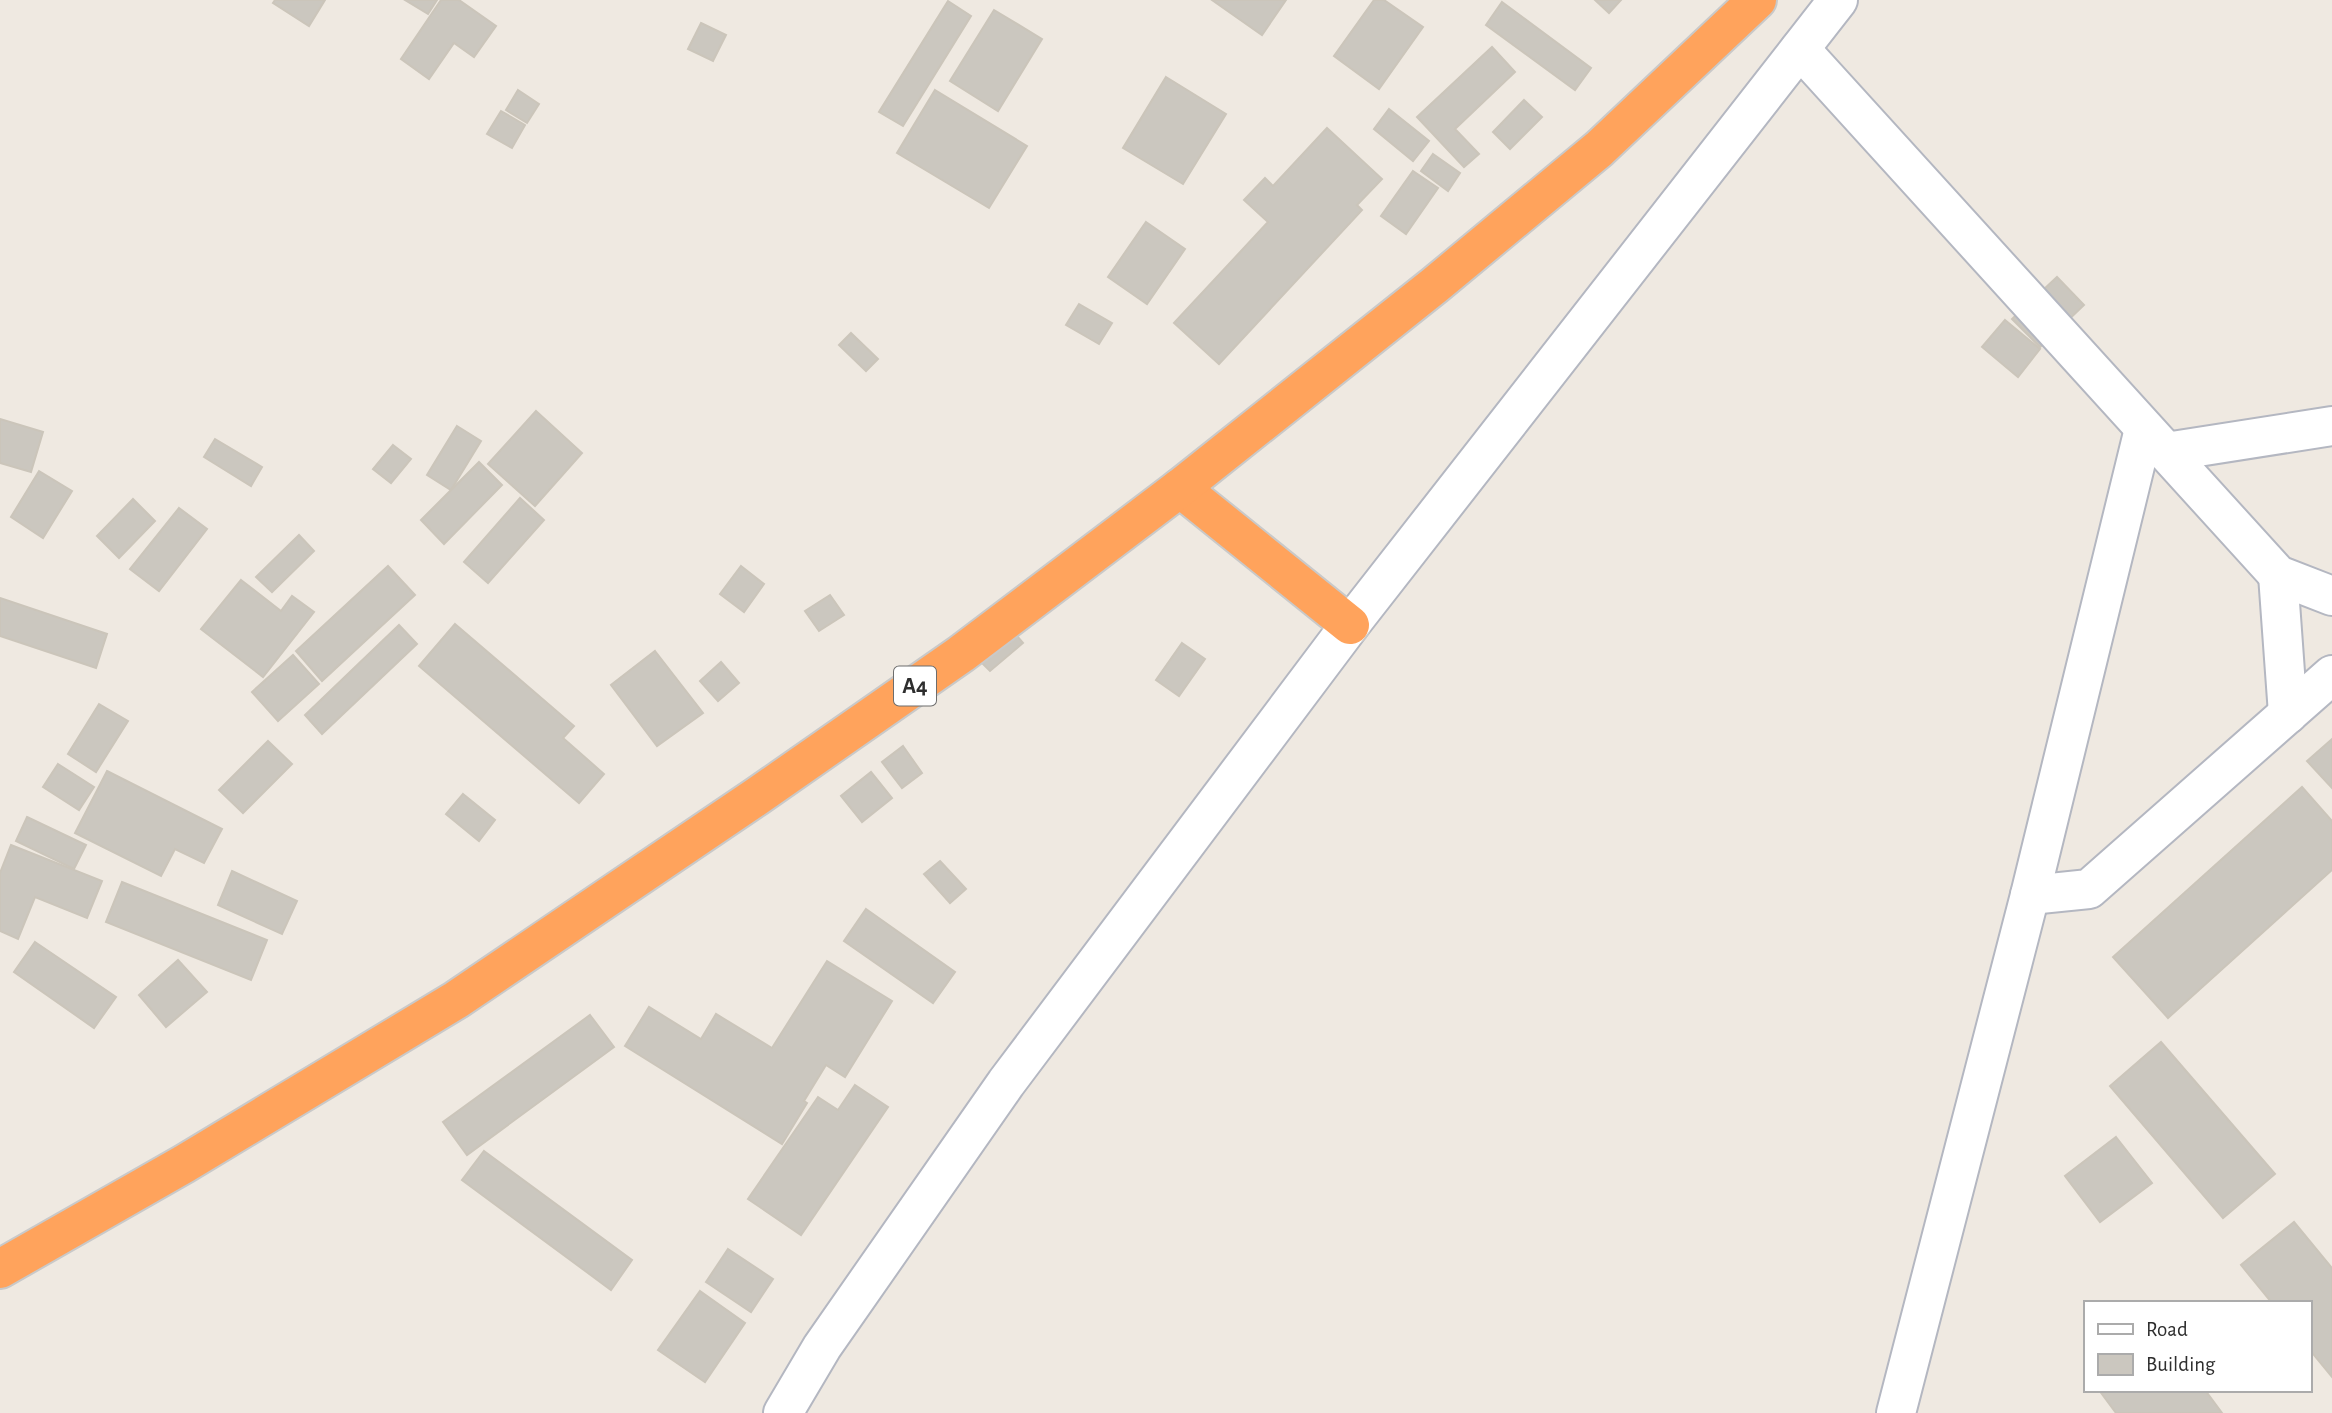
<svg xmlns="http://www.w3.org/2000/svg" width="2332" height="1413" viewBox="0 0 2332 1413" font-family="'Alegreya Sans',sans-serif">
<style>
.building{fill:#cbc7bf;stroke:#cbc5ba;stroke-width:2}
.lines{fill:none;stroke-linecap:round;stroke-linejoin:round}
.street-casing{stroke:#b4b7c1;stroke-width:42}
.secondary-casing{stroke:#b4b7c1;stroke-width:42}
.highway-casing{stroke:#c9c9c9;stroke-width:42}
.street{stroke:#fff;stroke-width:38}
.secondary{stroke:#fff;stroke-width:38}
.highway{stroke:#ffa35c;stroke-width:38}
.labels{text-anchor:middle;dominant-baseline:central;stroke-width:5;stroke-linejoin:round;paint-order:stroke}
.shield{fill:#fff;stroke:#6d6d6d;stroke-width:2}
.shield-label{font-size:23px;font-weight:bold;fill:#2e2e2e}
</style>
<rect width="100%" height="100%" fill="#efe9e1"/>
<g class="building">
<polygon points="275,0 325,0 309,26 273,3"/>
<polygon points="405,0 437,0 428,14"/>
<polygon points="441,0 459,0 496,26 474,57 454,43 429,79 401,59"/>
<polygon points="1212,0 1286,0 1262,35"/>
<polygon points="1374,0 1384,0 1423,27 1379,89 1334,56"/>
<polygon points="1595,0 1621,0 1609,13"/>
<polygon points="948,1 971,16 903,126 879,112"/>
<polygon points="1502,2 1591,68 1575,90 1486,25"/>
<polygon points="994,10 1042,39 998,111 950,81"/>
<polygon points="701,23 726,35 713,61 688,49"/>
<polygon points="1492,47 1515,72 1455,129 1479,154 1464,167 1417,117"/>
<polygon points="1166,77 1226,114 1183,184 1123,148"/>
<polygon points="518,90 539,104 527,123 506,110"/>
<polygon points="935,90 1027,146 989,208 897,153"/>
<polygon points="1524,100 1542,117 1510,149 1493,132"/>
<polygon points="1389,109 1429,141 1413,161 1374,129"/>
<polygon points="501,111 525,125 512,148 487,134"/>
<polygon points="1327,128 1382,179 1357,205 1362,210 1219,364 1174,323 1268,222 1244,200 1265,178 1273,186"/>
<polygon points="1433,154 1460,173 1448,191 1421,171"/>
<polygon points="1413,171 1438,188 1406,234 1381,216"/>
<polygon points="1146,222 1185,249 1147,304 1108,277"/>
<polygon points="2057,277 2084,305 2040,347 2012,319"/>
<polygon points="1079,304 1112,323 1099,344 1066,325"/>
<polygon points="2005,320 2040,349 2018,377 1982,347"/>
<polygon points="851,333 878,359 866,371 839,345"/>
<polygon points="536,411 582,453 535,506 488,464"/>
<polygon points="0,419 43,432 31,472 0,463"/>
<polygon points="457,426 481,441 451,490 427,475"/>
<polygon points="215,439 262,467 251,486 204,457"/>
<polygon points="393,445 411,459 391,483 373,469"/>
<polygon points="479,462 502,485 444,544 421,520"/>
<polygon points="39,471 72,491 43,538 11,517"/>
<polygon points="520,498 544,520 488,583 464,562"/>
<polygon points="133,499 155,521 119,558 97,536"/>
<polygon points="179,508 207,529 159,591 130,569"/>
<polygon points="299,535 314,551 272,592 256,577"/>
<polygon points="388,566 415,595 322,681 296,651"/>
<polygon points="741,566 764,584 744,612 720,594"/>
<polygon points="241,580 281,611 292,596 314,612 263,677 201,629"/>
<polygon points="830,595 844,615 819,631 805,611"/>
<polygon points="0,598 107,634 96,668 0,636"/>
<polygon points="455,624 574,726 563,738 604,774 579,803 419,666"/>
<polygon points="399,625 417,644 322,734 305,715"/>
<polygon points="1012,630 1023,643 990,671 978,659"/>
<polygon points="1182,643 1205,659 1179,696 1156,680"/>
<polygon points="655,651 703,713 657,746 611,685"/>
<polygon points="293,655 319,684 278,721 252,692"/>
<polygon points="721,662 739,683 718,701 700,681"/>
<polygon points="99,704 128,721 96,772 68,754"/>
<polygon points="2332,739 2332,788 2307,761"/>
<polygon points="268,741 292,764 243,813 219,790"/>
<polygon points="903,746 922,773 902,788 882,762"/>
<polygon points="58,764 94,787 79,810 43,787"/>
<polygon points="107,771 222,829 204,863 175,849 161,876 75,833"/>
<polygon points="871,772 892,798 862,822 841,796"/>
<polygon points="2302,787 2332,821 2332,870 2168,1018 2113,957"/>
<polygon points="463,794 495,820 479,841 446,814"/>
<polygon points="27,817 86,845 74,869 16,841"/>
<polygon points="11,845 102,881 87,918 35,897 18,939 0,931 0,873"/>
<polygon points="940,861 966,889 950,903 924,874"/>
<polygon points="232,871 297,901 282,934 218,905"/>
<polygon points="122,882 267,940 251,980 106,922"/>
<polygon points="866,909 955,972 933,1003 844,941"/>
<polygon points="35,942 116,997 94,1028 14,972"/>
<polygon points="178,960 207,992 166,1027 139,995"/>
<polygon points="827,961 892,1001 845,1077 826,1065 804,1101 807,1103 782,1144 625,1046 649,1007 701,1039 716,1014 772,1048"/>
<polygon points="590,1015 614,1047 467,1155 443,1122"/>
<polygon points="2161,1042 2275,1174 2223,1218 2110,1086"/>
<polygon points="855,1085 888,1107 801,1235 748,1199 818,1097 838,1110"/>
<polygon points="2116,1137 2152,1183 2100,1222 2065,1176"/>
<polygon points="484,1151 632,1260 611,1290 462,1180"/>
<polygon points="2294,1222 2332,1268 2332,1377 2309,1349 2309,1303 2272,1303 2241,1265"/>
<polygon points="728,1249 773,1279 751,1312 706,1282"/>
<polygon points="700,1291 745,1323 705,1382 658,1350"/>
<polygon points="2099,1390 2205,1390 2222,1413 2116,1413"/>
</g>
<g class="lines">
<g class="street-casing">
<g id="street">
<polyline points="1800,49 2278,575 2332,596"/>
<polyline points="2166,452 2332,426"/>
<polyline points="2278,575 2288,714"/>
<polyline points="2030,895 2089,889 2332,675"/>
<polyline points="1896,1413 2030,895 2144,429"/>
</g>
</g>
<g class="secondary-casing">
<polyline id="secondary" points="783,1413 822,1347 1006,1083 1350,625 1838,0"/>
</g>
<g class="highway-casing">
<g id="highway">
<polyline points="1180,488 1350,625"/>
<polyline points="0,1269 184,1164 456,1000 756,797 961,654 1180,488 1435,285 1599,149 1757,0"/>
</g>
</g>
<use href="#street" class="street"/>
<use href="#secondary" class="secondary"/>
<use href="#highway" class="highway"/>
</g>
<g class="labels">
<rect class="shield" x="894" y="666.5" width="42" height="39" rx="5"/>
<g class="shield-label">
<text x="915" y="686">A4</text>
</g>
</g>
<rect x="2084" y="1301" width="228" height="91" fill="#ffffff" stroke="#ababab" stroke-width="2"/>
<rect x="2098" y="1324" width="35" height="10" fill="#ffffff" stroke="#ababab" stroke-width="2"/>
<text x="2146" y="1336" font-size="21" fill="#2e2e2e">Road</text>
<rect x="2098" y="1354" width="35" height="21" fill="#cbc7bf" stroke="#ababab" stroke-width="2"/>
<text x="2146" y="1371" font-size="21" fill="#2e2e2e">Building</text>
</svg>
